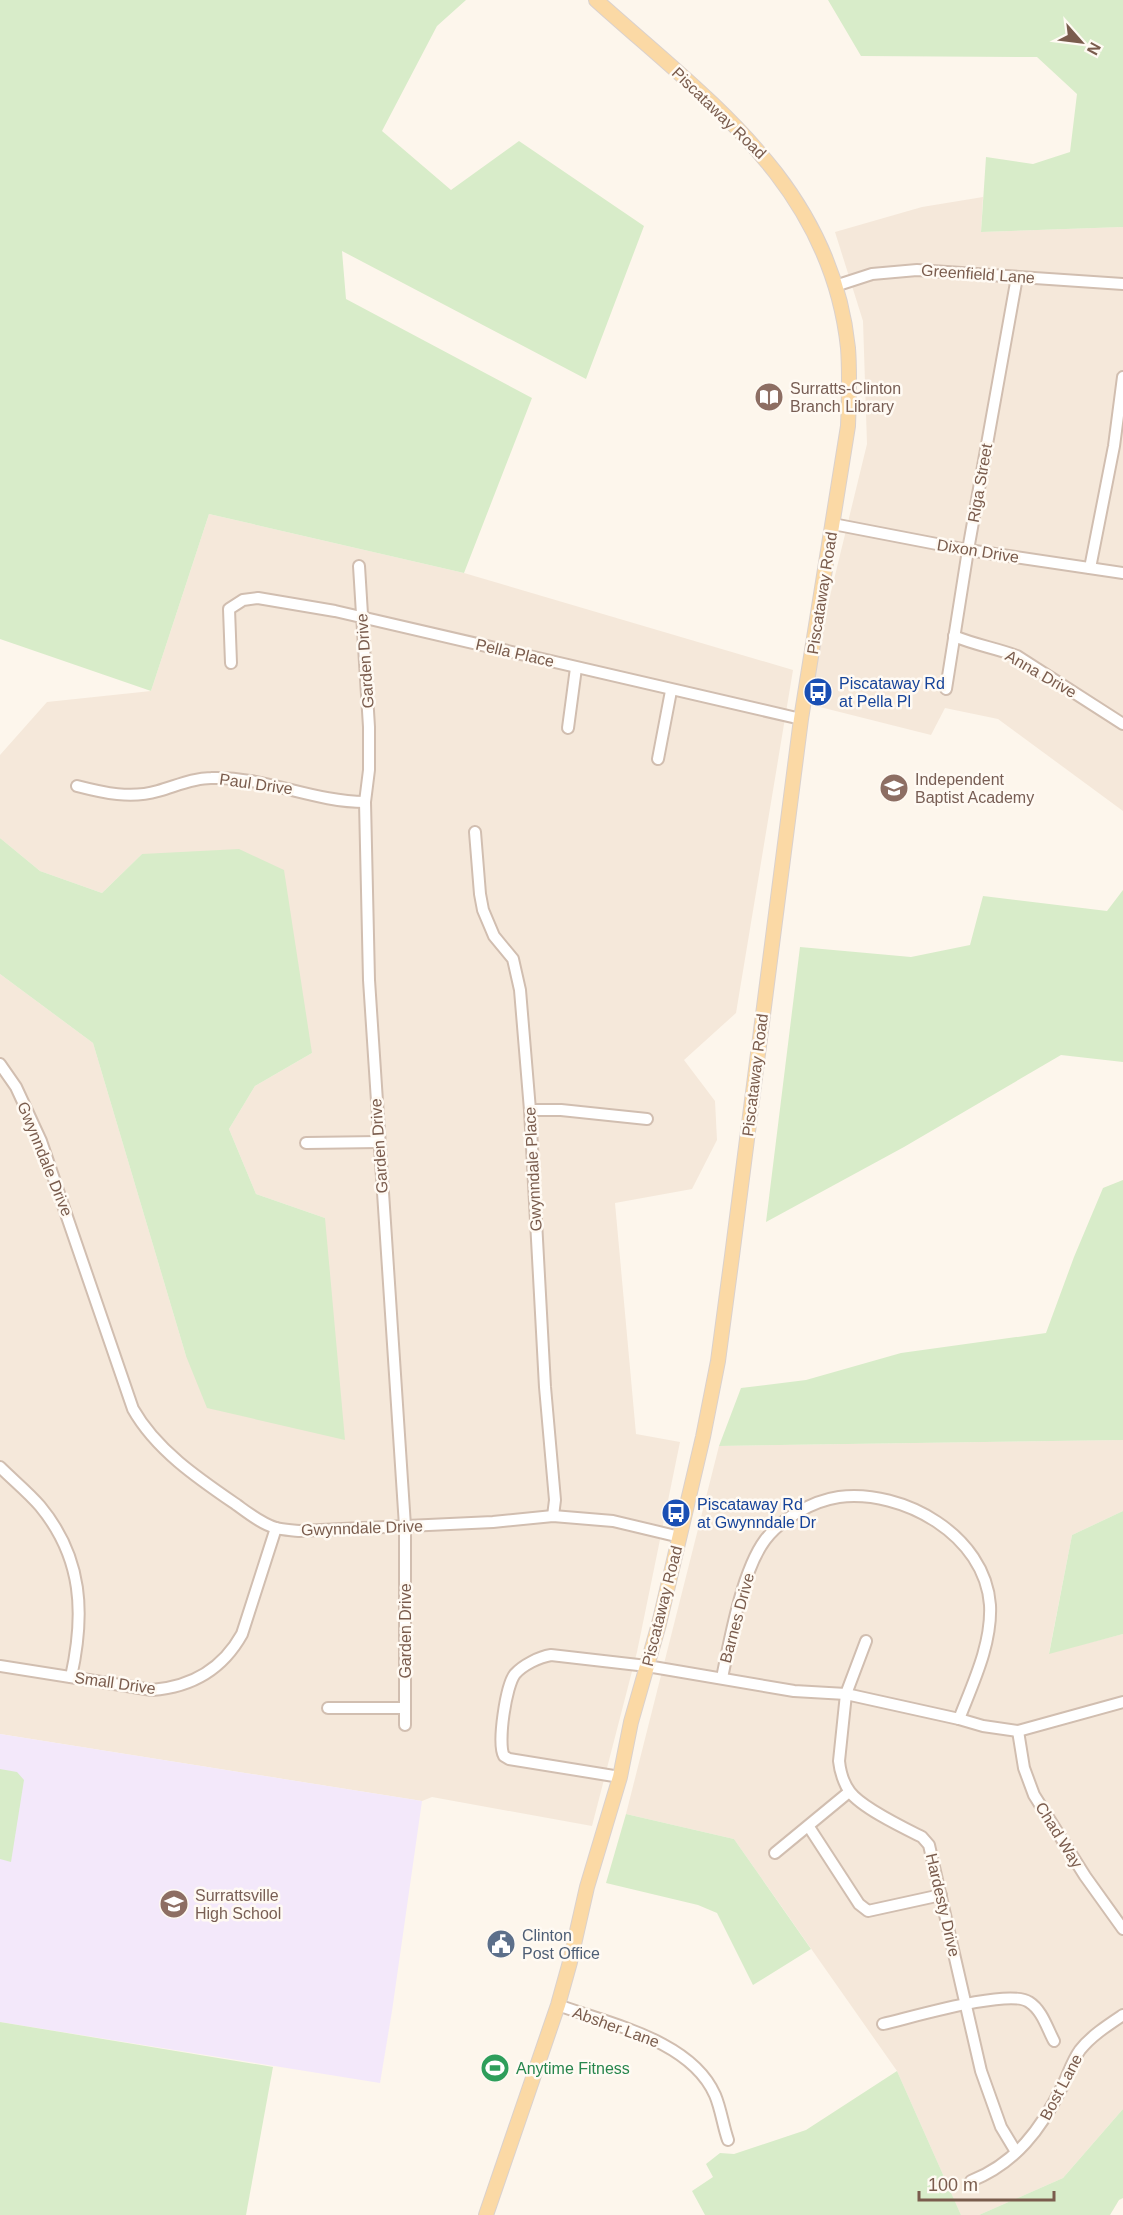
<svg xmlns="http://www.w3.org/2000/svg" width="1123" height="2215" viewBox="0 0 1123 2215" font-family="Arial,sans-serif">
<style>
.residential{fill:#f5e8da}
.education{fill:#f3e8fa}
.green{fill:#d8ecc9}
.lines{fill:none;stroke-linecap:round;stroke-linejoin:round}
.minor-casing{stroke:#d1beb0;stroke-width:14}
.major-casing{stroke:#dad1cd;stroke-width:16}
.minor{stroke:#fff;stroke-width:10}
.major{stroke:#fbd9a5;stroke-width:14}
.labels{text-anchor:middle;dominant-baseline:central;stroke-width:5;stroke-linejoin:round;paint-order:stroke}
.street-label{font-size:16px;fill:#7a5c4d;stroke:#fffaf3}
.education-label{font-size:16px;fill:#785e54;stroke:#fffaf3;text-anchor:start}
.transit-label{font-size:16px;fill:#164399;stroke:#fffaf3;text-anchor:start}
.service-label{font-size:16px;fill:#4e5e75;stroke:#fffaf3;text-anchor:start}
.leisure-label{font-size:16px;fill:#27864d;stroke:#fffaf3;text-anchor:start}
</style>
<rect width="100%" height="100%" fill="#fdf6ec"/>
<g class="residential">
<polygon points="983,197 981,232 1123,227 1123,811 998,719 945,708 931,735 804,703 867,444 863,321 835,232 922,207"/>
<polygon points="209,514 464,573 793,670 736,1013 684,1060 715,1101 717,1140 692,1189 615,1203 636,1434 680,1442 637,1652 592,1826 432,1797 422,1801 0,1734 0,974 93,1043 186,1356 325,1218 256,1194 229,1129 255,1086 312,1053 142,854 102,893 40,871 0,838 0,755 47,702 151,691"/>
<polygon points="1123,1440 1123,1511 1072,1535 1049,1653 1123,1634 1123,2109 1063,2178 979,2215 961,2215 897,2071 734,1839 626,1814 719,1446"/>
</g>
<polygon class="education" points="0,1734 422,1801 392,2011 380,2083 0,2022"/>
<g class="green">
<polygon points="0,0 466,0 437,26 382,131 451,190 519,141 644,226 586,379 342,251 346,299 532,398 464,573 209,514 151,691 0,639"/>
<polygon points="828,0 1123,0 1123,227 981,232 986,157 1033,164 1070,152 1077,94 1037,57 861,56"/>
<polygon points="0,838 40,871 102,893 142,854 239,849 284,870 312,1053 255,1086 229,1129 256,1194 325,1218 345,1440 207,1408 186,1356 93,1043 0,974"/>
<polygon points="1123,890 1123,1062 1061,1055 904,1147 766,1222 800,947 911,957 970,945 983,896 1107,911"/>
<polygon points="1123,1180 1123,1440 719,1446 741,1388 806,1380 901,1353 1046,1333 1074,1257 1103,1188"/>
<polygon points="1123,1511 1123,1634 1049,1654 1072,1535"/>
<polygon points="0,1769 17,1772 24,1780 11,1862 0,1859"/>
<polygon points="626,1814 734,1839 811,1949 753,1985 717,1913 698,1905 606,1883"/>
<polygon points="0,2022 273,2067 246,2215 0,2215"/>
<polygon points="897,2071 961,2215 705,2215 692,2191 713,2177 706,2164 720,2153 734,2154 806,2130"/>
<polygon points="1123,2109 1123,2198 1119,2200 1110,2215 979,2215 1063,2178"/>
</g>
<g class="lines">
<g class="minor-casing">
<g id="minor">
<polyline points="835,286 872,274 917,270 1123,284"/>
<polyline points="833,524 968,550 1123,573"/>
<polyline points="359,566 369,727 369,770 365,802 369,980 405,1526 405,1725"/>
<polyline points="1090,568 1114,446 1123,377"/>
<path d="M954,636C975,645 996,648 1017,656L1123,724"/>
<polyline points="231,663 229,609 243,600 258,598 335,611 801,719"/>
<polyline points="946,689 968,550 1017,277"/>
<polyline points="568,728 576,668"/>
<polyline points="658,759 671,691"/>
<path d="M77,786C104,793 131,799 158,791C176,786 193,778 211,778C264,776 313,802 365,802"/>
<polyline points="475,832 480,894 483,910 494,936 513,959 520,990 530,1110 545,1387 555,1500 553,1516"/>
<path d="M0,1064L16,1087L41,1141L133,1409C156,1450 199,1479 237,1505C248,1513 262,1524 276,1528C283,1530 292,1530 299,1531L493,1522L553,1516L613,1521L680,1537"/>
<polyline points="530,1110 561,1110 647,1119"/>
<polyline points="306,1143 379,1142"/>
<path d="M0,1467C13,1480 28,1492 40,1506C83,1558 85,1614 71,1677"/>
<path d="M866,1641L846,1694L839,1761C840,1771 844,1784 850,1792C862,1808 904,1828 922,1837L929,1845L981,2071L1001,2127L1016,2152"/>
<path d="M0,1666L152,1690C191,1687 222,1670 242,1634L276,1528"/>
<path d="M722,1678C730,1639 742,1571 765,1540C781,1519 812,1501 839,1497C903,1489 985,1535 990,1605C992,1644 973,1683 959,1719"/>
<polyline points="328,1708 405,1708"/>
<polyline points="1018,1731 1024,1768 1034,1795 1085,1876 1123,1929"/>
<path d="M620,1777L509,1759L504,1756C497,1744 506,1685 515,1674C523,1665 539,1657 551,1655L647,1666L794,1691L846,1694L959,1719L983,1726L1018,1731L1123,1702"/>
<polyline points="809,1827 859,1904 868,1911 941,1895"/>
<polyline points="775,1853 849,1792"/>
<path d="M558,2005C609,2024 691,2040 715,2095C721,2109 723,2126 728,2140"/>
<path d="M883,2024C910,2018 1009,1988 1029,2002C1042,2010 1047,2028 1054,2041"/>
<path d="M971,2181C1016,2163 1041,2129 1062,2087C1068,2075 1072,2061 1080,2050C1091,2036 1108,2025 1123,2015"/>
</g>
</g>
<g class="major-casing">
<path id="major" d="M486,2215L558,2005L570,1962L587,1887L620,1777L631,1722L659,1624L703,1437L718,1361L732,1256L801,719L848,426C849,400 850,374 848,348C831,185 708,101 596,0"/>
</g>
<use href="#minor" class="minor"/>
<use href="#major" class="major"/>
</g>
<defs>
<g id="library-disc" transform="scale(1.5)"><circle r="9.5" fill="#8d6e63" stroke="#fffaf3"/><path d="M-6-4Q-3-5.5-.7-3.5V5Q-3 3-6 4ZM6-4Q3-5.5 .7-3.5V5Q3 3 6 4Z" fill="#fff"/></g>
<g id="bus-disc" transform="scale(1.5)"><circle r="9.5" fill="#1a4fb4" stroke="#fffaf3"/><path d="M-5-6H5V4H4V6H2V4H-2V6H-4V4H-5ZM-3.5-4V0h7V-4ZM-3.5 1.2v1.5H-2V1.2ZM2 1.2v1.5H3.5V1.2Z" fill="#fff"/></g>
<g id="school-disc" transform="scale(1.5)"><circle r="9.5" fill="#8d6e63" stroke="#fffaf3"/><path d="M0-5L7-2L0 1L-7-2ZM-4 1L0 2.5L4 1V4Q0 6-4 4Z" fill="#fff"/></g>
<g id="civic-disc" transform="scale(1.5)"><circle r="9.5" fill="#5c6f8a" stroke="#fffaf3"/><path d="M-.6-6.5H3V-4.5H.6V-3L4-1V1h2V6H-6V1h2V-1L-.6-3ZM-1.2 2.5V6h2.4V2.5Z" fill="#fff"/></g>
<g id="stadium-disc" transform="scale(1.5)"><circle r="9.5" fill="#2e9e5b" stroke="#fffaf3"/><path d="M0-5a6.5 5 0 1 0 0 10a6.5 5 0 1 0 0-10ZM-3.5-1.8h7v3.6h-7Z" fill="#fff"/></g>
</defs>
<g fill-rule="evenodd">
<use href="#library-disc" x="769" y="397"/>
<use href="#bus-disc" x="818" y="692"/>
<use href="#school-disc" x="894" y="788"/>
<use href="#bus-disc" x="676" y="1513"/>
<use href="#school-disc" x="174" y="1904"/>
<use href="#civic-disc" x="501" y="1944"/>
<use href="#stadium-disc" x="495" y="2068"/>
</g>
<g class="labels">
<g class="street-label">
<text transform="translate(719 113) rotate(44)">Piscataway Road</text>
<text transform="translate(978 274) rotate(4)">Greenfield Lane</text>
<text transform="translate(980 483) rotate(-80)">Riga Street</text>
<text transform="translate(978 551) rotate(9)">Dixon Drive</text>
<text transform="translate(822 593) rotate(-81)">Piscataway Road</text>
<text transform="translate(515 653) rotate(13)">Pella Place</text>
<text transform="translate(365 661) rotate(-94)">Garden Drive</text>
<text transform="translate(1041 674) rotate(30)">Anna Drive</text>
<text transform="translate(256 784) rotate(8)">Paul Drive</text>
<text transform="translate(755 1075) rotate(-83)">Piscataway Road</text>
<text transform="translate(379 1146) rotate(-94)">Garden Drive</text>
<text transform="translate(45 1159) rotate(68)">Gwynndale Drive</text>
<text transform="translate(533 1169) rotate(-93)">Gwynndale Place</text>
<text transform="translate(362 1528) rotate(-2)">Gwynndale Drive</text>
<text transform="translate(662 1606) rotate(-76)">Piscataway Road</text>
<text transform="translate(737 1618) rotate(-75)">Barnes Drive</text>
<text transform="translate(405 1631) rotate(-90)">Garden Drive</text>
<text transform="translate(115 1683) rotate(8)">Small Drive</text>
<text transform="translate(1059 1835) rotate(58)">Chad Way</text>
<text transform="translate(943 1905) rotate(77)">Hardesty Drive</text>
<text transform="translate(616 2027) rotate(20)">Absher Lane</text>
<text transform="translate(1061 2087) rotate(-62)">Bost Lane</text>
</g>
<g class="education-label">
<text x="790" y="388">Surratts-Clinton<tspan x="790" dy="18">Branch Library</tspan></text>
<text x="915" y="779">Independent<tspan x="915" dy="18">Baptist Academy</tspan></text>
<text x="195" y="1895">Surrattsville<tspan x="195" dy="18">High School</tspan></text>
</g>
<g class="transit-label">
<text x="839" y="683">Piscataway Rd<tspan x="839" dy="18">at Pella Pl</tspan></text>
<text x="697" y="1504">Piscataway Rd<tspan x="697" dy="18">at Gwynndale Dr</tspan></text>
</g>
<g class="service-label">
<text x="522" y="1935">Clinton<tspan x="522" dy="18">Post Office</tspan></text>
</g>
<g class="leisure-label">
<text x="516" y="2068">Anytime Fitness</text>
</g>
</g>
<g transform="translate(1081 42) rotate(118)" stroke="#fffaf3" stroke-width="4.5" paint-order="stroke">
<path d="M0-4.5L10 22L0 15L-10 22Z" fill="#7a5c4d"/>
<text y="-9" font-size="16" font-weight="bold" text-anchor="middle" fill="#7a5c4d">N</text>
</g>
<path d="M919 2191v9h135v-9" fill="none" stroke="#7a5c4d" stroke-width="3"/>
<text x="928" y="2191" font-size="18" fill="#7a5c4d" stroke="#fffaf3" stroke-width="4.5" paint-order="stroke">100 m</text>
</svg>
